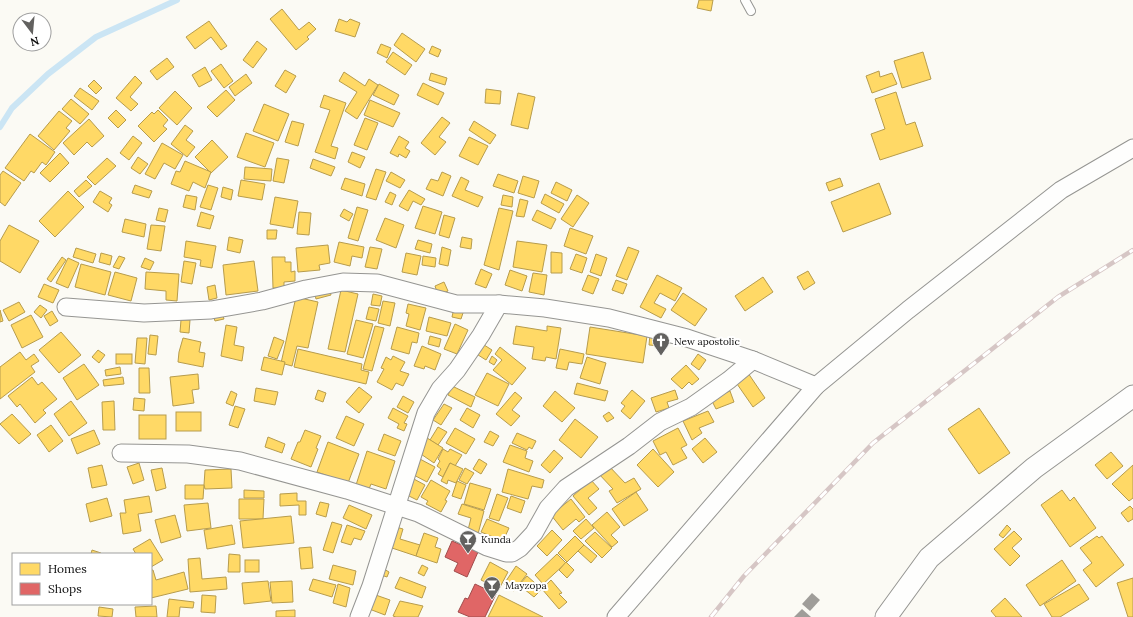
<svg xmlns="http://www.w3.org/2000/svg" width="1133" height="617" viewBox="0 0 1133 617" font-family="Lora,serif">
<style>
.homes{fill:#ffd966;stroke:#b79c4c}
.shops{fill:#e06666;stroke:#a14c4c}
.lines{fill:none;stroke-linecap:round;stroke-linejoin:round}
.stream{stroke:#cbe5f4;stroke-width:6}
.building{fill:#9f9d99}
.service-casing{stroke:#959592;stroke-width:10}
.minor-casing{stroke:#959592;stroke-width:19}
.tertiary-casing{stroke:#959592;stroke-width:23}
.service{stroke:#fefefd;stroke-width:8}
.minor{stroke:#fefefd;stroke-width:17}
.tertiary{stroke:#fefefd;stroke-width:21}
.rail-casing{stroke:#d6c6c5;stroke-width:4.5}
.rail{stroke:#fff;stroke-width:3;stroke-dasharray:9;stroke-linecap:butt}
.labels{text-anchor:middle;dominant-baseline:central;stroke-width:4;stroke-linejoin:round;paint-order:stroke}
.poi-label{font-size:10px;fill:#0f0f0f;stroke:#fff;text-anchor:start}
</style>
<rect width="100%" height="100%" fill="#fbfaf4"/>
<g class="homes">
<polygon points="699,0 713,0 711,11 697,8"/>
<polygon points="282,9 299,30 309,22 316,29 307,37 309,39 296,50 270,19"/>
<polygon points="339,19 347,22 350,19 360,23 355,37 335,31"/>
<polygon points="209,21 227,46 221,50 211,37 195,49 186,37"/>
<polygon points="402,33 425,49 416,62 394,45"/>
<polygon points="257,41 267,49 253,68 243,60"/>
<polygon points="381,44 391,48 387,58 377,53"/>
<polygon points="432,46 441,50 438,57 429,53"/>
<polygon points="393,52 412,65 405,75 386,62"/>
<polygon points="923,52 931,79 902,88 894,61"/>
<polygon points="167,58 174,67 157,80 150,71"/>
<polygon points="221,64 233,81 224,88 211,71"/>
<polygon points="205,67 212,80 199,87 192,75"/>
<polygon points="285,70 296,76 286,93 275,86"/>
<polygon points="879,71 880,77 892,73 897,84 872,93 866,76"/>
<polygon points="344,72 365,86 369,79 378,85 357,119 345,111 357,92 339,81"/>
<polygon points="431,73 447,78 445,85 429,80"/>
<polygon points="246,74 252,83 235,96 229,87"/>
<polygon points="135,76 142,83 130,97 138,104 131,111 116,98"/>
<polygon points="94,80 102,88 96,94 88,86"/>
<polygon points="423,83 444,93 438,105 417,95"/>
<polygon points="379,84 399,95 394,105 373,95"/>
<polygon points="80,88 99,101 92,110 74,96"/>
<polygon points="486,89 501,91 500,104 485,103"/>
<polygon points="226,90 235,100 217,117 207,107"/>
<polygon points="175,91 192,108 177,125 159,108"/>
<polygon points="896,92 906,125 915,122 923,146 880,160 871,134 885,129 875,99"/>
<polygon points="518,93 535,97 528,129 511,125"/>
<polygon points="324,95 346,103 331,146 338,148 335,159 315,152 330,110 320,107"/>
<polygon points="71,99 89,114 80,124 62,109"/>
<polygon points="370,100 400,113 393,127 364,115"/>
<polygon points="264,104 289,114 278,141 253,131"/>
<polygon points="116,110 126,120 118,128 108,118"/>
<polygon points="158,110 168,120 163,126 167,129 154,142 138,126 152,112 154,114"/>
<polygon points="59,111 72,121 66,128 70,131 54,150 38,136"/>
<polygon points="442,117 450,123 439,137 446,142 435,155 421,143"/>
<polygon points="365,118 378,123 367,150 354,145"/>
<polygon points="89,119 104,136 92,147 87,142 74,155 63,143"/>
<polygon points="292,121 304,124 298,146 285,142"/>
<polygon points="474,121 496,135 490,144 469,130"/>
<polygon points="185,125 193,131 186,140 195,147 187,157 171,144"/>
<polygon points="246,133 274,143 265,167 237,157"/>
<polygon points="30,134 55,152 46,165 42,162 34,173 31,171 24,181 5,168"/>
<polygon points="133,136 142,143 129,160 120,153"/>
<polygon points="399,136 409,142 405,148 410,151 406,158 399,154 398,157 390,153"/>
<polygon points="469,137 488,146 478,165 459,156"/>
<polygon points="212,140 228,157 211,173 195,157"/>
<polygon points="162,143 183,155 175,169 164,163 155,179 145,174"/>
<polygon points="352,152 365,157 360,168 348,162"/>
<polygon points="60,153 69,163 50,182 40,173"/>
<polygon points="138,157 148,164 140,174 131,168"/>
<polygon points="107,158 116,166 95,185 87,177"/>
<polygon points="277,158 289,160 284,183 273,181"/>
<polygon points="313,159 335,167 331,176 310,168"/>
<polygon points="185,161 211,172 205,188 193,182 189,191 171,184 176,171 180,172"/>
<polygon points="245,167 272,169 271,181 244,179"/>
<polygon points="376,169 386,172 376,200 366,197"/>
<polygon points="3,171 21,183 5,206 0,202 0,175"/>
<polygon points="391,172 405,180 400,188 386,181"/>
<polygon points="442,172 451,176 443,196 426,189 431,179 438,181"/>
<polygon points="498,174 518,181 514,193 493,186"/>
<polygon points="523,176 539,181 534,198 518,193"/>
<polygon points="461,177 469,181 465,190 483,197 478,207 452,196"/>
<polygon points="345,178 365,184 362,196 341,189"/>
<polygon points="840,178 843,186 829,191 826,183"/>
<polygon points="86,180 92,186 79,197 74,191"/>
<polygon points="241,180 265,184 262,200 238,196"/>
<polygon points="556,182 572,190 567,201 551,193"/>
<polygon points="879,183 891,214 843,232 831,202"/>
<polygon points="135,185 152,191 149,198 132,193"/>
<polygon points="208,185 218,188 211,210 200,207"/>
<polygon points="223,187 233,190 231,200 221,197"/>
<polygon points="409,190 425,199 421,205 413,201 408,211 399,206"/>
<polygon points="68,191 84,207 55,237 39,221"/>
<polygon points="100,191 112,198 109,203 112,205 108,212 93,202"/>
<polygon points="390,192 396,195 392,205 385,202"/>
<polygon points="545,194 564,204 559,213 541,203"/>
<polygon points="186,195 197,197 195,210 183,207"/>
<polygon points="503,195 513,197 512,207 501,205"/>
<polygon points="577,195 589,203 573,227 561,219"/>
<polygon points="275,197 298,201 293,228 270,224"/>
<polygon points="520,199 528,201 524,217 516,216"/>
<polygon points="423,206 442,212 435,234 415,228"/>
<polygon points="357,207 368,210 358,241 348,238"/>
<polygon points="159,208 168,210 165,222 156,220"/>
<polygon points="499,208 513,211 499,270 484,265"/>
<polygon points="344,209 353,214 349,221 340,216"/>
<polygon points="537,210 556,219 551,229 532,220"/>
<polygon points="201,212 214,216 210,229 197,226"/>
<polygon points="299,212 311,213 309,235 297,234"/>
<polygon points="444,215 455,218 449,238 439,235"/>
<polygon points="385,218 404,225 396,248 376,240"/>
<polygon points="125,219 146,224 144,237 122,232"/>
<polygon points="9,225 39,241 20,273 0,261 0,241"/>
<polygon points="151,225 165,226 161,251 147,249"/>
<polygon points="570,228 593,236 586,254 564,246"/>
<polygon points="267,230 277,230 276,239 267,239"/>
<polygon points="229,237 243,240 240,253 227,250"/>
<polygon points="462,237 472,239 471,249 460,247"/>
<polygon points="418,240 432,244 430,253 415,249"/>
<polygon points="186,241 216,246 212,268 200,266 201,260 184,257"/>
<polygon points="517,241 547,245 542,272 513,267"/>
<polygon points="339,242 364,247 362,258 352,256 350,266 334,262"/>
<polygon points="328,245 330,263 319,265 320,270 298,272 296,248"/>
<polygon points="370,247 382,249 377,269 365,267"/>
<polygon points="442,247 451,250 448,266 439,264"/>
<polygon points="628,247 639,251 627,280 616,276"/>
<polygon points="76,248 96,254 93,263 73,257"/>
<polygon points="551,252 562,253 562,273 551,273"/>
<polygon points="101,253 112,256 110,265 99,262"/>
<polygon points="406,253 421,256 417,275 402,272"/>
<polygon points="576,254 587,258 582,273 570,269"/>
<polygon points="596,254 607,258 601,276 590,272"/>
<polygon points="119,256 125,258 119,269 113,267"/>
<polygon points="423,256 436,258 435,267 422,265"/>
<polygon points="62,257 66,260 51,282 47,279"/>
<polygon points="272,257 285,257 285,262 291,262 291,272 295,271 295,281 284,282 284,288 273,288"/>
<polygon points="68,258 79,263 68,288 56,283"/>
<polygon points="145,258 154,262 150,270 141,267"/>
<polygon points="184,261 196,263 192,284 181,282"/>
<polygon points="254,261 258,291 226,295 223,265"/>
<polygon points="81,264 111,272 105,295 75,287"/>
<polygon points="481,269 492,274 486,288 475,284"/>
<polygon points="510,270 527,276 522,291 505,285"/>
<polygon points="808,271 815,283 804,290 797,277"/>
<polygon points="115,272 137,278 131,301 108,295"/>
<polygon points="146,272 179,274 177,301 166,300 166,291 145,289"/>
<polygon points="533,273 547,275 544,295 529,292"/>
<polygon points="588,275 599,279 593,294 582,290"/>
<polygon points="657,275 682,288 675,301 660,293 654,303 666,309 661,318 640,307"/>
<polygon points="763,277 773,292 745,311 735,296"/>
<polygon points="616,280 627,284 623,294 612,290"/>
<polygon points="444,282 448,291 438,295 435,286"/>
<polygon points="44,284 59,290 53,303 38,297"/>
<polygon points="215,285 217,298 209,300 207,287"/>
<polygon points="341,290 358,294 345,352 328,349"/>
<polygon points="330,291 331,295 316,299 315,295"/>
<polygon points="683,293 707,309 695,326 671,310"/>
<polygon points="373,294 382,296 380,306 371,305"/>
<polygon points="296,297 318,302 308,348 297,346 292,366 281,363"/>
<polygon points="383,301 395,303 390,326 378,323"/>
<polygon points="19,302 25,312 9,321 3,310"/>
<polygon points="408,304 426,308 420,330 406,326 409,314 406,313"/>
<polygon points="40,305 47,310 41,318 34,312"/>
<polygon points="369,307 379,309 376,321 366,319"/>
<polygon points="454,308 464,310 461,319 452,317"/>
<polygon points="0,310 3,321 0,322"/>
<polygon points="52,311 58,321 50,326 44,316"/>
<polygon points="222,313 224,319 215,321 213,315"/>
<polygon points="31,315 43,337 22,348 11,325"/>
<polygon points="429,317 451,323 447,336 426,331"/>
<polygon points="181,320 190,320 189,333 180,332"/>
<polygon points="356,320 373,324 363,358 347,354"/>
<polygon points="455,324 468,330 457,354 444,349"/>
<polygon points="226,325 237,327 234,345 244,347 242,361 221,356"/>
<polygon points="375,326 384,328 372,371 363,369"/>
<polygon points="516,326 547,331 547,326 561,328 556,359 546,357 545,361 532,359 534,347 513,344"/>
<polygon points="397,327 419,333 417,343 412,342 409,354 391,349"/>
<polygon points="590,327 647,336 643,363 586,354"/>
<polygon points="61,332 81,355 59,373 39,350"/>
<polygon points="650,334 661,334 660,346 649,345"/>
<polygon points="150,335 158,336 156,355 148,354"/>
<polygon points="430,336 441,339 439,347 428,344"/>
<polygon points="274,337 284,341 277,359 268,356"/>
<polygon points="137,338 147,338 145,364 135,363"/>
<polygon points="183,338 201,342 199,352 205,353 203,367 178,362 179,352"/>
<polygon points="481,343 492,350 486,360 475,353"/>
<polygon points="422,346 441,354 435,370 425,366 424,369 414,366"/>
<polygon points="500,347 526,368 512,385 493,370 502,360 495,354"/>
<polygon points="298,349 362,364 361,370 369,372 366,384 294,367"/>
<polygon points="560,349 584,354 582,364 569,362 567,370 556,368"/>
<polygon points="98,350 105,355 99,363 92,357"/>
<polygon points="20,352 26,360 34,354 39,361 31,366 35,372 0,399 0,367"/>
<rect x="116" y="354" width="16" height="10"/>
<polygon points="698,354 706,360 699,370 691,364"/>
<polygon points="393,356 405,362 400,371 409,374 403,386 396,383 392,390 377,382 384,369 381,368 386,357 391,360"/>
<polygon points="492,356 497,360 494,365 489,362"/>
<polygon points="264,357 285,362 282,375 261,370"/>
<polygon points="587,357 606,363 600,384 580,378"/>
<polygon points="84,364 99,385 77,400 63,378"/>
<polygon points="686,365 699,379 692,385 689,382 682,389 671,379"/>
<polygon points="120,367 121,374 106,376 105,370"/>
<polygon points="139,368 149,368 150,393 139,393"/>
<polygon points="487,373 509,384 498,406 475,395"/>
<polygon points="748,373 765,398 753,407 735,381"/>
<polygon points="198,374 199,389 192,390 194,403 173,406 170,377"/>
<polygon points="32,377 38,385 42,382 57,399 43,410 46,413 35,423 20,404 17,407 8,396"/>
<polygon points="123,377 124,384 104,386 103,380"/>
<polygon points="577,383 608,391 605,401 574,394"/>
<polygon points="452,386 475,397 471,407 448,395"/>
<polygon points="359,387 372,397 359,413 346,402"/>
<polygon points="256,388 278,392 275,405 254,401"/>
<polygon points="318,390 326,393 323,402 315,399"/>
<polygon points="632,390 645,401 630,419 621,411 625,406 621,403"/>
<polygon points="675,390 678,399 667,402 669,408 656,412 651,398"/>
<polygon points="231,391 237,394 233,406 226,403"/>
<polygon points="555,391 575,408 562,422 543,406"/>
<polygon points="730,391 734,402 716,409 711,399"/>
<polygon points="515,392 522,398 512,410 520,416 511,426 496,414"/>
<polygon points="403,396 414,402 408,413 397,407"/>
<polygon points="134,398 145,399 144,411 133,410"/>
<polygon points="71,401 87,423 69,436 54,414"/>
<polygon points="114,401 115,430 103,430 102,402"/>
<polygon points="444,404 452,408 441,425 433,420"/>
<polygon points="235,406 245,409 238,428 229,425"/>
<polygon points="393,408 408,416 404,423 407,424 404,431 397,428 399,424 388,418"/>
<polygon points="467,408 480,415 473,428 460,420"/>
<polygon points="979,408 1010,453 979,474 948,429"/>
<polygon points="708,411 714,422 699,428 702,433 692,440 683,421"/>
<rect x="176" y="412" width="25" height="19"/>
<polygon points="609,412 614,418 607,422 603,416"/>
<polygon points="12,414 31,434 19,444 0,424"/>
<rect x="139" y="415" width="27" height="24"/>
<polygon points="346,416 364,424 354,446 336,438"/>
<polygon points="575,419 598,437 581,458 559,440"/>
<polygon points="51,425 63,441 49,452 37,435"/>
<polygon points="438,427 447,432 438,445 430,440"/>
<polygon points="455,428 475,439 466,454 446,443"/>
<polygon points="678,428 687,445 681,448 687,458 673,465 666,452 660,455 653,441"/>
<polygon points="94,430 100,444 77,454 71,439"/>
<polygon points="305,430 321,436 316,448 318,449 311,467 291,459 298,442 300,442"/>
<polygon points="490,431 499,436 493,446 484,442"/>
<polygon points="517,433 536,441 532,449 529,447 527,450 512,443"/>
<polygon points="384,434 401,441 395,456 378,450"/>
<polygon points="424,436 443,448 434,463 415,450"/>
<polygon points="268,437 285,444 282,453 265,447"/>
<polygon points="705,438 717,452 703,463 692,449"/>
<polygon points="328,442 359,454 348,483 317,472"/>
<polygon points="510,445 527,451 525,458 533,461 529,472 503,462"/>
<polygon points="443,449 448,452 450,449 462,455 455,466 450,463 443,477 438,474 441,469 437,466 440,461 438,459"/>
<polygon points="653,449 674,472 658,487 637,465"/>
<polygon points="554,450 563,458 550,473 541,465"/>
<polygon points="367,451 395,461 386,489 371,484 369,489 356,485"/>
<polygon points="1111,452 1123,466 1107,479 1095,465"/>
<polygon points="418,458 435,467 427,482 410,473"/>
<polygon points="479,459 487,464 481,474 473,469"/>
<polygon points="139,463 144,480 133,484 127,467"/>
<polygon points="450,463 463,469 456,483 448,480 447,484 441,481"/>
<polygon points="102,465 107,485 92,488 88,468"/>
<polygon points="608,465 625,483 634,478 641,489 617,503 609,491 613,489 598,473"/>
<polygon points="1133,465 1133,498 1129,501 1112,484"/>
<polygon points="162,468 166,488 156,491 151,470"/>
<polygon points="465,468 474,473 467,484 459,480"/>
<polygon points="231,469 232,488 205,489 204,485 205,470"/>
<polygon points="508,469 544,480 542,488 532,486 528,499 502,492"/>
<polygon points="412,478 425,485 417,500 403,493"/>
<polygon points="431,480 450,491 445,500 447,501 441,512 426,504 428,501 421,497"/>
<polygon points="591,480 599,489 588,498 597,508 589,515 573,496"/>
<polygon points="457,481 466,485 461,499 452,496"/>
<polygon points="470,483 491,489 484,510 464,504"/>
<polygon points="185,485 204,485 203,499 185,499"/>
<polygon points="244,490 264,491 264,498 244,498"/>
<polygon points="1062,490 1070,501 1074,497 1096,528 1070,547 1041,505"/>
<polygon points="636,492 648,510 624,526 612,509"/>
<polygon points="297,493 297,501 306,501 306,515 299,515 299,505 280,506 280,494"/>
<polygon points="497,494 508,498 499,521 489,518"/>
<polygon points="149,496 152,512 138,514 141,531 123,534 120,513 126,513 124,500"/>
<polygon points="511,496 525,501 521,513 507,508"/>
<polygon points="107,498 112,516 90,522 86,504"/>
<polygon points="239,499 264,499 263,519 239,519"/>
<polygon points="571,499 585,517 579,522 576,519 563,530 551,515"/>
<polygon points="320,502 329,504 326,517 316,514"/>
<polygon points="208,503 211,528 187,531 184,505"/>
<polygon points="462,504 484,511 478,534 468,530 471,518 458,514"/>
<polygon points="349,505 372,515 366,529 343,518"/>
<polygon points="1130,506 1133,509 1133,519 1128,522 1121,513"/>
<polygon points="607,512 620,527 611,535 618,542 612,547 592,525"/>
<polygon points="175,515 181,537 161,543 155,520"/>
<polygon points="291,516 294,543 243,548 240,521"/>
<polygon points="487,519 509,528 503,541 481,532"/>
<polygon points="586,519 594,528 581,539 573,531"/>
<polygon points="332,522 342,525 333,553 323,550"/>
<polygon points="232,525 235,544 207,549 204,530"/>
<polygon points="347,525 365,531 361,540 354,538 351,545 341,542"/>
<polygon points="1007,525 1011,529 1003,538 999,535"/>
<polygon points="396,527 403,529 400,539 420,545 416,556 389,547"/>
<polygon points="552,530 562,540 547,556 537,546"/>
<polygon points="1014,531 1022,539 1012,548 1020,556 1010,566 994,549"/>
<polygon points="595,532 612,548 602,558 585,541"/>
<polygon points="424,533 438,538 435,547 441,549 437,563 416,556"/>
<polygon points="575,536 584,545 567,562 558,553"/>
<polygon points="1097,536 1099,538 1102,536 1124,565 1096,587 1083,570 1092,563 1080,548"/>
<polygon points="150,539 163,560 151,567 151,554 136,554 133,549"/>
<polygon points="584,545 597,556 591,563 578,551"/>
<polygon points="311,547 313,568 301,569 299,548"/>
<polygon points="92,550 101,553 101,554 91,554"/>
<polygon points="229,554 240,555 240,572 228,572"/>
<polygon points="557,554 566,563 543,584 535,575"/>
<polygon points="200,558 202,579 226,577 227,589 190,592 188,559"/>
<rect x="245" y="560" width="14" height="12"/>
<polygon points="1062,560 1076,581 1040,606 1026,585"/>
<polygon points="490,562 508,572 499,589 481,580"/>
<polygon points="566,562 574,570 567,578 559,570"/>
<polygon points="333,565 356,571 353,585 329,579"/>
<polygon points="422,565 428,568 424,576 418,573"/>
<polygon points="516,566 527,574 514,591 504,584"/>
<polygon points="384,569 389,572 387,577 381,575"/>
<polygon points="151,570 153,570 156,580 184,572 188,589 151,598"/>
<polygon points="527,576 542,589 534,597 519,585"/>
<polygon points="400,577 426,587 422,598 395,588"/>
<polygon points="1133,578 1133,617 1128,617 1117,583"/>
<polygon points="313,579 336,585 332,597 309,590"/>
<polygon points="551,580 562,593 559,594 567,602 559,609 542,589"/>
<polygon points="268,581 271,601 244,604 242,583"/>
<polygon points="292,581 293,602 272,603 270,582"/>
<polygon points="338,584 350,588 346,607 333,603"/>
<polygon points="1079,584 1089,599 1060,617 1052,617 1044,604"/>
<polygon points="370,593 390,600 385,615 364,607"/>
<polygon points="202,595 216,596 215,613 201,612"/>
<polygon points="499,595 543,617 488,617"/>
<polygon points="1005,598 1022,617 996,617 991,611"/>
<polygon points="169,599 194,602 193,608 180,607 179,617 167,617"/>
<polygon points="400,601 423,606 418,617 396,617 393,616"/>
<polygon points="156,606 157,617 136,617 135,607"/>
<polygon points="99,607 113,609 112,617 98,616"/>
<polygon points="295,610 295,617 276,617 276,611"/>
</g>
<g class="shops">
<polygon points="452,541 478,552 467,577 454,571 458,563 445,557"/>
<polygon points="475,584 496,594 485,617 470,617 458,612 465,598 468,599"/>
</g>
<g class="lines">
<polyline class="stream" points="0,127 12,108 48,74 96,37 177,0"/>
</g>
<g class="building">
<polygon points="812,593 820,600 810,611 802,604"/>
<polygon points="802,609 811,617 794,617"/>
</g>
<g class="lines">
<g class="service-casing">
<polyline id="service" points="745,0 751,11"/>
</g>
<g class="minor-casing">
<g id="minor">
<polyline points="66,307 144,313 211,310 262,301 306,289 343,282 377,283 456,304 499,304 545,308 609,318 687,338 753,360 816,386"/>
<polyline points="121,453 188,454 240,461 347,490 418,513 487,547 506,553 512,553 520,548 534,533 548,508 566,488 629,446 660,422 691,407 729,380 753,360"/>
<polyline points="359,617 371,586 426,413 440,389 457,370 481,335 499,304"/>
<polyline points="616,617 816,386 908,310 1061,190 1133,148"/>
</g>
</g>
<g class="tertiary-casing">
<polyline id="tertiary" points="886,617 929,558 1034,468 1133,396"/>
</g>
<use href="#service" class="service"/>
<use href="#minor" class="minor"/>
<use href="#tertiary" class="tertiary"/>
<g class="rail-casing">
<polyline id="rail" points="711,617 744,576 873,443 1058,297 1133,250"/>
</g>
<use href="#rail" class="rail"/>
</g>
<defs>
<g id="church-pin" transform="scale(0.9)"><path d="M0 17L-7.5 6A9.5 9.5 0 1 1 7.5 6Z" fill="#62615f" stroke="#fff"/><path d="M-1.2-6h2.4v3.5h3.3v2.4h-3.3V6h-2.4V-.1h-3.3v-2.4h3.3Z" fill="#fff"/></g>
<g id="bar-pin" transform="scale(0.9)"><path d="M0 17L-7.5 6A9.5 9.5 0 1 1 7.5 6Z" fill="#62615f" stroke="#fff"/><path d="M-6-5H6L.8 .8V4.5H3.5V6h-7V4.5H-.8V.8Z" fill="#fff"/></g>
</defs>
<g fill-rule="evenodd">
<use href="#church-pin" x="661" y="341"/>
<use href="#bar-pin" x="468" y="539"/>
<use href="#bar-pin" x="492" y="585"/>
</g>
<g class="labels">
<g class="poi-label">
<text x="674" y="341">New apostolic</text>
<text x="481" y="539">Kunda</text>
<text x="505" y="585">Mayzopa</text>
</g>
</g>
<rect x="12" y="553" width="140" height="52" fill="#ffffff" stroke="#9f9f9f"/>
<rect x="20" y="563" width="20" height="12" fill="#ffd966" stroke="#9f9f9f"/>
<text x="48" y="573" font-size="12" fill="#0f0f0f">Homes</text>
<rect x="20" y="583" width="20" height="12" fill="#e06666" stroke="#9f9f9f"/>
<text x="48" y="593" font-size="12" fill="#0f0f0f">Shops</text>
<g transform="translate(32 32) rotate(164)"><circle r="19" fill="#ffffff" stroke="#9f9f9f"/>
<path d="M0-3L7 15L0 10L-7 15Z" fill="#62615f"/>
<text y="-6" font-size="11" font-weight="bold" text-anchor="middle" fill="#0f0f0f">N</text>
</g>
</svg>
